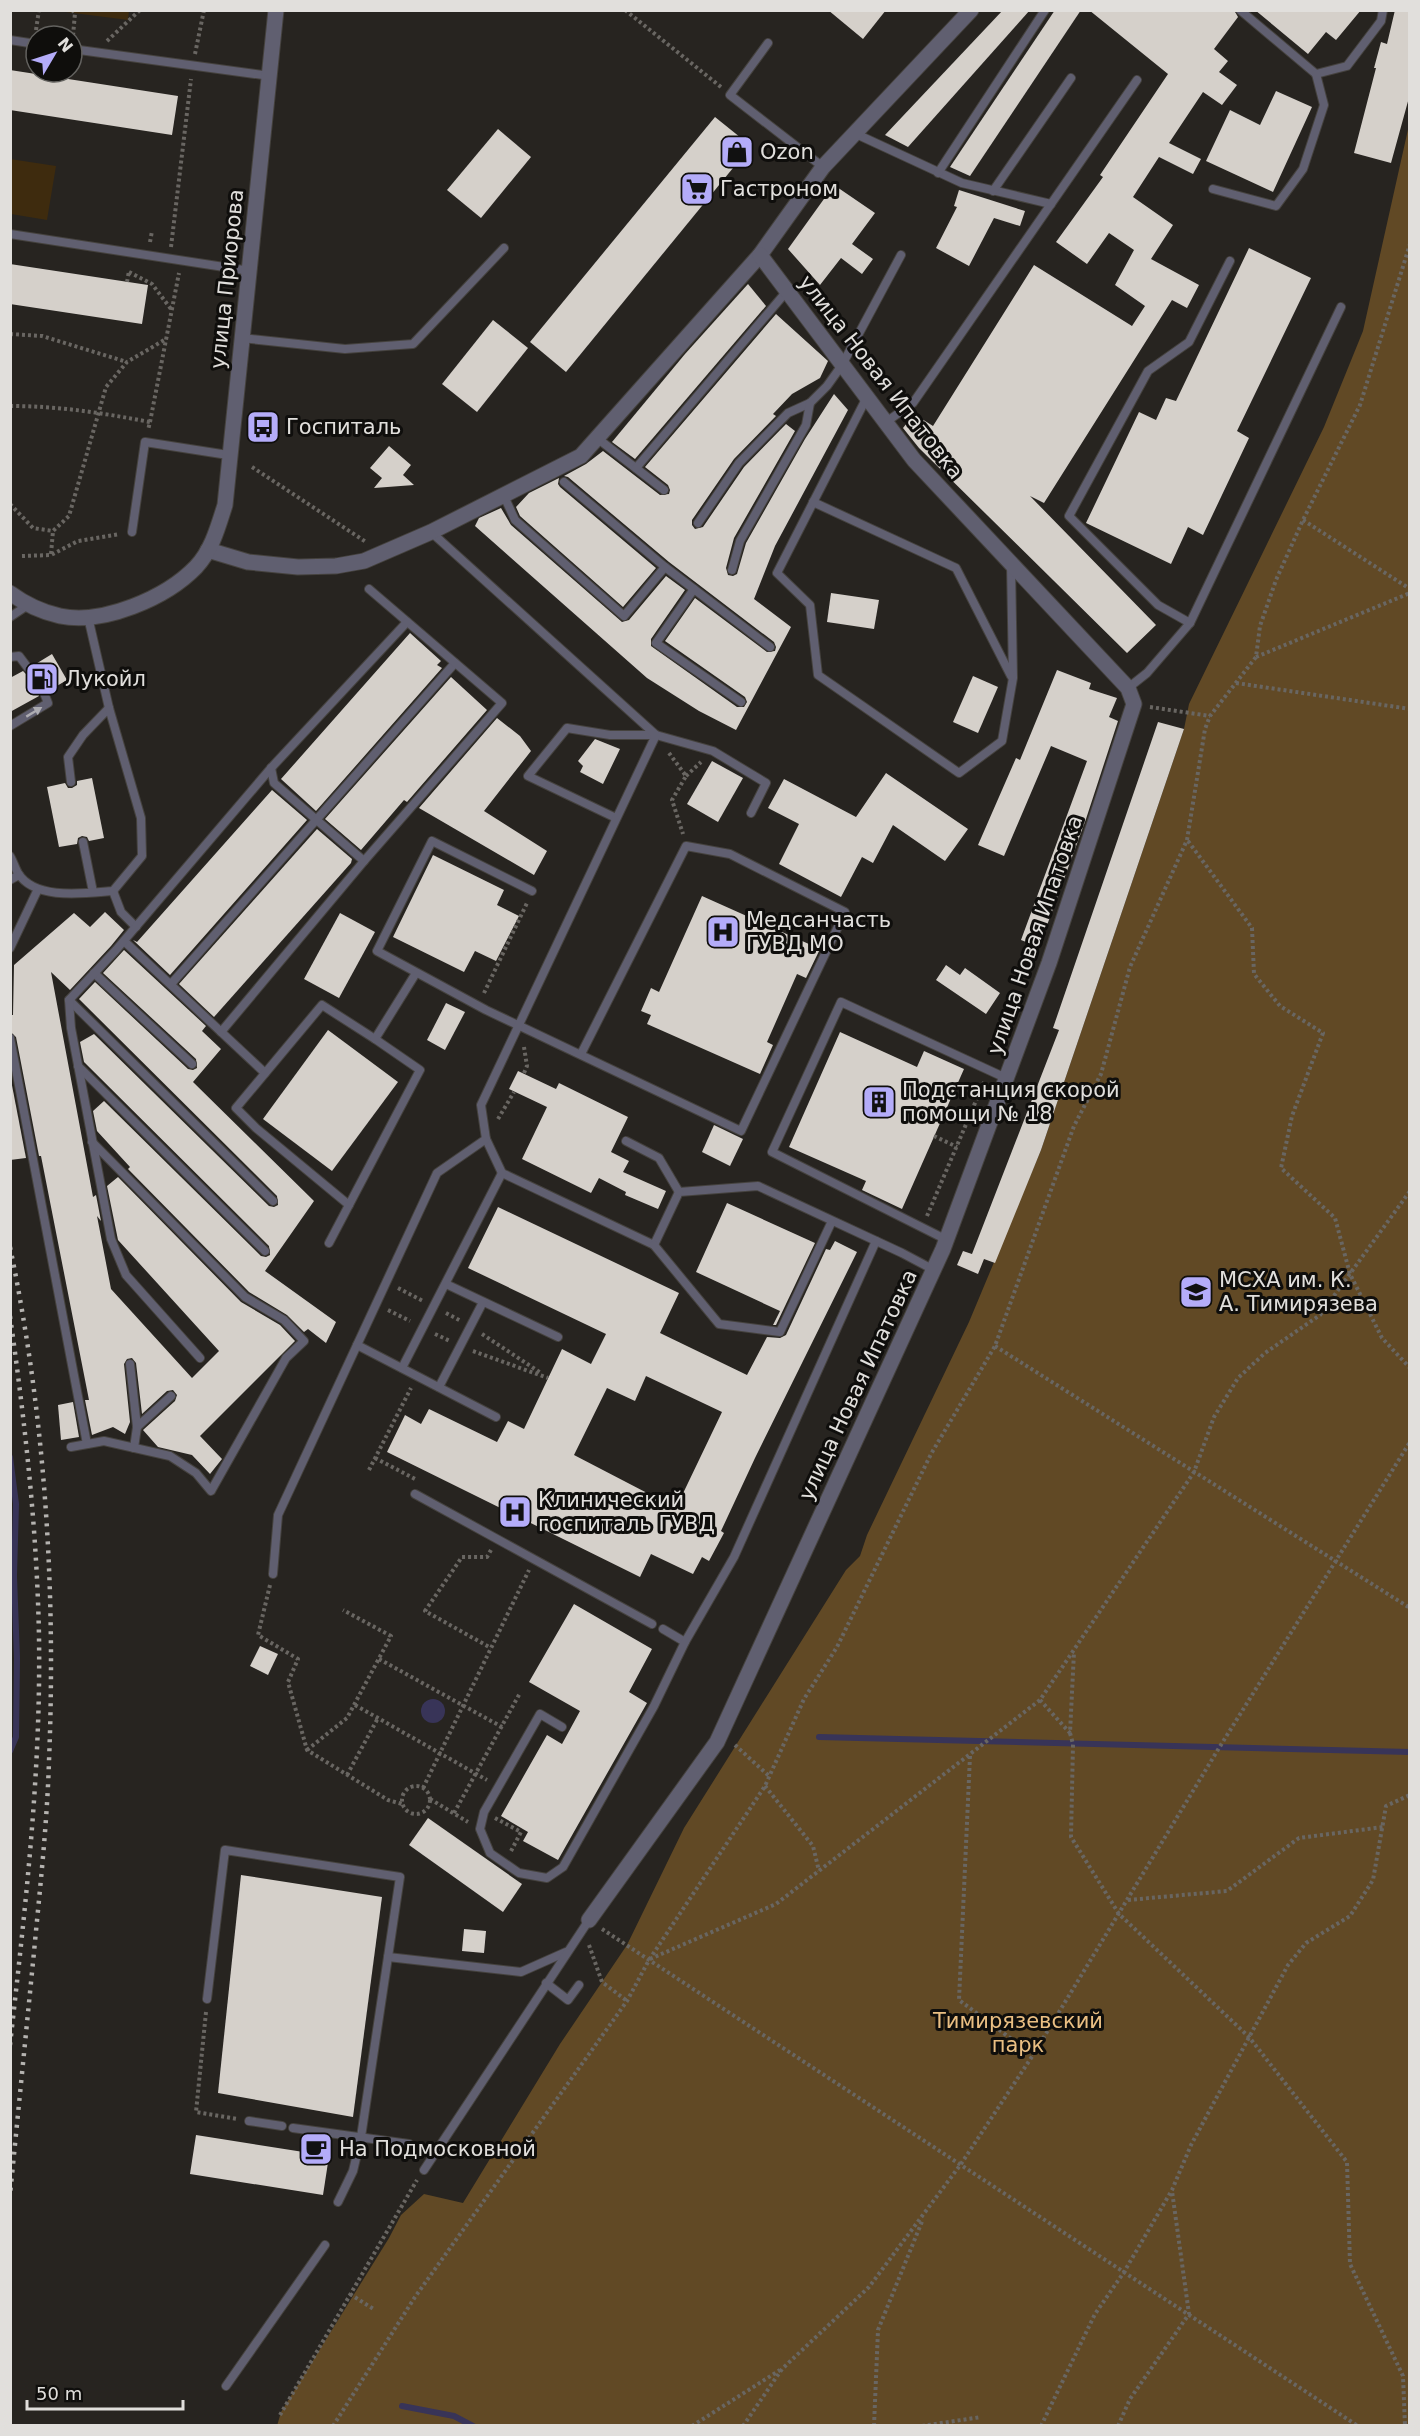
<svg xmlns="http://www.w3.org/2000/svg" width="1420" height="2436" viewBox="0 0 1420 2436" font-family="'DejaVu Sans',sans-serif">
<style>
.green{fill:#3e2b0e}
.forest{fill:#614925}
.water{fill:#383458}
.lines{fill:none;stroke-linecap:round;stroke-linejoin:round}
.stream{stroke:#383458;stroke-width:6}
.building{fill:#d5d0ca;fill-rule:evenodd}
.service-casing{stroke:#45423e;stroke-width:10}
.minor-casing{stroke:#45423e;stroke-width:17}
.tertiary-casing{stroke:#45423e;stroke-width:17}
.path{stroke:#696662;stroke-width:4;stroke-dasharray:3 3;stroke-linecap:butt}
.service{stroke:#605f70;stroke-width:8}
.minor{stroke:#605f70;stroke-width:15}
.tertiary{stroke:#605f70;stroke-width:15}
.rail{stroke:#b5b3b0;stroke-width:4.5;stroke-dasharray:3 6;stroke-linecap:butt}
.oneway{fill:#adacb1}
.labels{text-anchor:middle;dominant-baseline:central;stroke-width:6;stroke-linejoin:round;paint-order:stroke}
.poi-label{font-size:21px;fill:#e1dfdc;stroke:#0f0e0c;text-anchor:start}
.street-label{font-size:21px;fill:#e1dfdc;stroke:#0f0e0c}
.park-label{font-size:21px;fill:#eabf83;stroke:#0f0e0c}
</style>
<rect width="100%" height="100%" fill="#272420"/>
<g class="green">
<polygon points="58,11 129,10 129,11 128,20"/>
<polygon points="10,159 56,166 47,220 11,214"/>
</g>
<polygon class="forest" points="1409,125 1409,2425 277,2426 281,2412 389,2238 401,2215 424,2194 463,2203 560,2044 627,1945 684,1828 846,1570 860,1556 867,1535 969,1322 1041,1150 1184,729 1189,704 1324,427 1363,331"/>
<circle class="water" cx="433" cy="1711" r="12"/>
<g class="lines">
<g class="stream">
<polyline points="10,1457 16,1504 14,1576 17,1658 16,1737 10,1751"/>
<polyline points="819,1737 1410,1752"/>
<polyline points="402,2406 454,2416 473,2426"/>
</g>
</g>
<g class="building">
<polygon points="828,10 886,10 863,39"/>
<polygon points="1003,10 1030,10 908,147 885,135"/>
<polygon points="1055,10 1081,10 970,176 950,167"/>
<polygon points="1089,10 1234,10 1238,17 1214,49 1228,61 1219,72 1237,85 1222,105 1203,92 1169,143 1201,159 1193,174 1159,157 1133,197 1173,225 1151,259 1199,285 1187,308 1172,300 1044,503 1030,496 1156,625 1127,653 919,448 903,428 914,414 933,426 1034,265 1132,326 1145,306 1115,285 1134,250 1109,233 1087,264 1056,242 1103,177 1100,175 1168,74"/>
<polygon points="1255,10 1361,10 1336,40 1326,32 1308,54"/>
<polygon points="1395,10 1410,10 1410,94 1391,163 1354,153 1376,68 1374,68 1381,42 1387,44"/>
<polygon points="10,70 178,96 172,135 10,110"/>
<polygon points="1276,91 1312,107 1273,192 1206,161 1230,110 1260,125"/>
<polygon points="715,117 751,146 566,372 530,342"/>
<polygon points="498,129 531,157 481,218 447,190"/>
<polygon points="834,185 875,213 852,244 873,259 862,274 841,258 820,285 788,249"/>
<polygon points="959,190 1025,211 1020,226 994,218 969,266 936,248 957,207 954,206"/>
<polygon points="1249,248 1311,278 1237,431 1249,438 1203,535 1188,527 1171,564 1086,523 1139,412 1156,420 1166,398 1176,401"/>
<polygon points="10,264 148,285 142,324 10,304"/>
<polygon points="748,284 766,306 635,459 612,442 685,354"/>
<polygon points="776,314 828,361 820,378 792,394 773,414 776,416 734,459 692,520 692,525 695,529 703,527 744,467 786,424 795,431 734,538 726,568 728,575 733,576 737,574 746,543 805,439 834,394 848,410 775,546 754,599 791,627 736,730 699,711 647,678 475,526 479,518 501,508 511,525 622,622 629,620 666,576 685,590 651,639 651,646 737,707 744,707 747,702 745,697 665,641 695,598 767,652 775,651 776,647 774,642 669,562 568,477 564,476 586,464 603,451 660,495 669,494 670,490 668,485 645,467"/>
<polygon points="493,320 528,348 477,412 442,384"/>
<polygon points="389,446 411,465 403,475 414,485 374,488 382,478 370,468"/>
<polygon points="559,478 558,484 560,487 656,568 623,607 520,516 516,507 529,493"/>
<polygon points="831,593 879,600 874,629 827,622"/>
<polygon points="410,633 441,661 437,665 442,668 316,811 281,779"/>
<polygon points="52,654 67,680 50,690 45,687 41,687 38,692 39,696 10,712 10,678 23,671 26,674 31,673 34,670 34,665"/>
<polygon points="1057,670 1091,683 1089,689 1117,698 1109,717 1118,721 1086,819 1039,947 1021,940 1087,761 1051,746 1004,856 978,845 1016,758 1020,760"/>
<polygon points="973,676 998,687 978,733 953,722"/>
<polygon points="451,677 487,710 407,802 404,800 361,850 325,819"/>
<polygon points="497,718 520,736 531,751 484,811 547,851 534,875 419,808"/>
<polygon points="1158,722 1184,729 1041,1150 995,1263 984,1259 978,1274 957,1265 963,1251 972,1254 1059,1030 1053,1028"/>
<polygon points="595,739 620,749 603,784 580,772 583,766 578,761"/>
<polygon points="712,761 743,778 718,822 687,804"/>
<polygon points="886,773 968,829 945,861 893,825 873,863 862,857 841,897 779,864 799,824 768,808 784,779 856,817"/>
<polygon points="92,778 104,838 89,841 87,837 82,836 78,838 77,844 59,847 47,787 65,783 68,788 72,788 77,785 77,781"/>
<polygon points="272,790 307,820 170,975 133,940 137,942"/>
<polygon points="317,829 352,859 351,863 214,1017 179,984"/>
<polygon points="433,855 504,890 497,905 519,916 496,961 475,951 464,972 393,937"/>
<polygon points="702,896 820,949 806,978 797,974 767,1042 773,1045 760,1074 647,1024 651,1015 641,1011 651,988 659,992"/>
<polygon points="105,912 124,930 111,946 70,990 51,972 93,1197 96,1195 101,1221 97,1216 111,1289 192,1378 219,1351 118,1240 107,1186 118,1177 241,1302 280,1325 295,1341 200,1436 222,1459 210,1474 192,1455 158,1447 143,1430 175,1401 177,1395 173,1390 167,1391 142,1414 136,1363 132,1358 127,1359 124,1364 130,1422 125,1434 113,1427 92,1435 85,1400 89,1400 41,1156 39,1156 16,1037 10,1032 10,1015 13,1015 14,965 74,913 90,927"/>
<polygon points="340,913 375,932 339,998 304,979"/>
<polygon points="124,950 206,1026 202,1031 221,1049 193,1082 314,1201 265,1271 336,1322 326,1343 308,1329 304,1332 287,1315 249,1292 128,1169 130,1167 97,1131 93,1111 104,1101 261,1256 266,1257 270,1255 269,1246 84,1062 80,1042 94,1034 269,1206 274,1207 278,1205 277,1196 79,999 95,982 188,1069 193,1070 197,1068 196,1059 103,973"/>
<polygon points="946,965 960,975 965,968 1000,993 986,1014 936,980"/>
<polygon points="446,1003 465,1012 445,1050 427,1040"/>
<polygon points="328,1030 398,1082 332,1171 263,1119"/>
<polygon points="840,1032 917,1067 924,1051 964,1069 902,1209 862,1190 866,1181 789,1147"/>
<polygon points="518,1071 556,1089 559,1083 628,1117 611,1152 629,1161 623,1172 666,1191 658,1209 625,1195 626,1192 599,1178 591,1193 522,1159 547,1107 509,1089"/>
<polygon points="10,1075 26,1158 10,1160"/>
<polygon points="714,1125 743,1139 730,1166 702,1152"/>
<polygon points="727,1203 815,1243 776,1325 773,1325 780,1311 696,1272"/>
<path d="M498,1207L679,1293L660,1333L747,1375L767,1337L780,1338L786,1335L826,1249L830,1250L835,1241L857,1252L755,1458L721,1531L724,1533L709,1561L702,1557L693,1574L651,1554L640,1577L387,1452L405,1415L421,1424L429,1409L497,1442L508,1421L524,1429L562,1349L591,1364L606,1334L468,1268ZM646,1376L722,1412L676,1508L574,1455L607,1388L635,1401Z"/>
<polygon points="73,1402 79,1437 61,1440 58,1405"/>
<polygon points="574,1604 652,1649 629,1692 647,1703 558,1860 523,1841 528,1832 501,1816 547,1735 562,1744 580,1711 529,1682"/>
<polygon points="260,1646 278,1654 268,1675 250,1666"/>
<polygon points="428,1818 522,1884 503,1912 409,1845"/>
<polygon points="241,1875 382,1897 353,2117 218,2093"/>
<polygon points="464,1929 486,1931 484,1953 462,1951"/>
<polygon points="196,2135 329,2156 323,2195 190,2174"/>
</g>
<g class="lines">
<g class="service-casing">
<g id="service">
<polyline points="1240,10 1316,74 1347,66 1381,21 1383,10"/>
<polyline points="10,40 36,44"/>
<polyline points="768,43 730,95 823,167"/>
<polyline points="72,49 270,76"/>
<polyline points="854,133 962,183 1051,204"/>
<polyline points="938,173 1045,10"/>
<polyline points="1213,189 1276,206 1303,169 1324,105 1316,74"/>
<polyline points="993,191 1071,78"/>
<polyline points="10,234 250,271"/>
<polyline points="241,338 345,349 413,344 504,248"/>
<polyline points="867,397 777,573 810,605 818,675 959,773 1002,741 1013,678 1011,565"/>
<polyline points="886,422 913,403 1137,80"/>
<polyline points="597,438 664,490"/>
<polyline points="636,468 787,291"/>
<polyline points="564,482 665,567 770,647"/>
<polyline points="504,496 515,520 624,616 665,567"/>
<polyline points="813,502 956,568 1011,676"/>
<polyline points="698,523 739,463 788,413 810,403 827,386 842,365 901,255"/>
<polyline points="132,532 145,442 228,455"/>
<polyline points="732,570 740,541 806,425 810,403"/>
<polyline points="694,589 656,643 741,702"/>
<polyline points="10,617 28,605"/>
<polyline points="1190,623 1158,605 1069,516 1148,371 1189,342 1230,261"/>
<polyline points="10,657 19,656 28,668"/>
<polyline points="1128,688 1147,673 1190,623 1341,307"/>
<polyline points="10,726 48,703 44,693"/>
<polyline points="271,768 274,783 364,861"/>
<polyline points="71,782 68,757 83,735 109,708"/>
<polyline points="616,818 528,776 567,728 610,735 656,735 713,751 766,783 751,813"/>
<polyline points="83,842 93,892"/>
<path d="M10,856C13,861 15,868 18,873C35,901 86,893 113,891L142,856L141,818L109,708L88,617"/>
<polyline points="10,880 19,875"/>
<polyline points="113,891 121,912 136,927"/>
<polyline points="532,891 432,841 377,951 486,1010 741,1131 845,912 730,854 686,846 581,1054"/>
<polyline points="124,941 265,1073"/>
<polyline points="10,948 38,889"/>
<polyline points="94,973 192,1064"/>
<polyline points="171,984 455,663"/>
<polyline points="69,1000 273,1201"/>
<polyline points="221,1032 364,861 502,703 369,589"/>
<polyline points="10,1038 87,1444"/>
<polyline points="78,1066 265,1251"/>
<polyline points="486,1139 502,1173 654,1245 679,1192 758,1186 902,1253 934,1270"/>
<polyline points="626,1141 659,1158 679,1192"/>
<polyline points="349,1205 256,1128 236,1108 322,1005 375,1039"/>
<polyline points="947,1240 772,1152 841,1002 1008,1079"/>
<polyline points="329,1243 420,1070 375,1039 416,973"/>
<polyline points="654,1245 719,1324 780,1332 832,1221"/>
<polyline points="446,1284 558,1337"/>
<polyline points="357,1345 496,1417"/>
<polyline points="200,1358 126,1275 111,1239 71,1028 69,1000 116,950 271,768 407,622"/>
<polyline points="130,1364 137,1427 134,1448"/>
<polyline points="402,1368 502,1173"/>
<polyline points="439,1387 483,1302"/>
<polyline points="137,1427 171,1396"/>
<polyline points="71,1447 104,1441 170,1456 196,1473 211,1491 286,1358 304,1341 284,1320 245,1297 92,1142"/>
<polyline points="415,1494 652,1624"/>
<polyline points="273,1574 278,1515 437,1173 486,1139 481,1105 656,735 431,532"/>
<polyline points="663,1629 685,1642"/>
<polyline points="562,1727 540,1714 484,1812 480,1829 490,1853 519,1873 547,1878 563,1867 654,1706 685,1642 734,1557 876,1241"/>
<polyline points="388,1957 521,1972 566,1952"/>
<polyline points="546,1983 568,2000 579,1985"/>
<polyline points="207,1999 225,1850 400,1877 361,2137 353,2171 338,2202"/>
<polyline points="249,2121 282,2126"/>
<polyline points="293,2128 409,2144"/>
<polyline points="424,2170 589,1920"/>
<polyline points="226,2386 325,2245"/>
</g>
</g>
<g class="minor-casing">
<g id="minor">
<polyline points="208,550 248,562 298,567 336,566 364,561 431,532 581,456 760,255 823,167 971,10"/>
<polyline points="589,1920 717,1742 943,1249 1049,963 1134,704 1128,688 914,460 760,255"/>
</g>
</g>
<g class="tertiary-casing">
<path id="tertiary" d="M10,593C25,604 42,612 60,616C103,625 166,598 196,567C212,550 218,527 225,505L276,10"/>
</g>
<g class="path">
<polyline points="72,10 75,13 73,36"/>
<polyline points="625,10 721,87"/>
<polyline points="36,30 39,10"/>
<polyline points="107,41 140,10"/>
<polyline points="195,54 204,10"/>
<polyline points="150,242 152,231"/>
<polyline points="171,247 191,79"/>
<polyline points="129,272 152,284 171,309"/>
<polyline points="127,282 129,271"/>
<polyline points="10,334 42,336 127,362"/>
<path d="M10,406C60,406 102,413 150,422L148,430"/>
<polyline points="150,422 179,273"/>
<polyline points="252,467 366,542"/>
<polyline points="10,504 33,528 53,531 69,516 106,387 127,362 166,339"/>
<polyline points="1303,520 1410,589"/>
<polyline points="51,554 53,531"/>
<polyline points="22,556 51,555 78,541 120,534"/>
<polyline points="1256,657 1410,593"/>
<polyline points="1236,683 1410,709"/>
<polyline points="1150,707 1210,716"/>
<polyline points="669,753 686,776 672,800 683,834"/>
<polyline points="686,776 701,762"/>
<polyline points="1188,841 1252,928 1254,974 1280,1006 1323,1033 1292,1116 1281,1168 1335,1218 1350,1274 1382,1338 1410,1368"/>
<polyline points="484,993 527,903"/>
<polyline points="524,1073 527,1066 524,1047"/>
<polyline points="498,1119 514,1092"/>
<polyline points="934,1136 957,1147"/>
<polyline points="927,1216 984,1082"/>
<polyline points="398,1288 423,1301"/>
<polyline points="388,1310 410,1321"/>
<polyline points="446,1313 461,1321"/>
<polyline points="435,1334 450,1341"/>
<polyline points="482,1334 541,1373"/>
<polyline points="995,1346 1410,1608"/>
<polyline points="473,1351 548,1378"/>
<polyline points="375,1458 417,1480"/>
<polyline points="369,1470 411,1388"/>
<polyline points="491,1550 487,1557 462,1557 425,1611 491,1648"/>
<polyline points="270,1585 258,1635 298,1659 288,1682 307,1750 388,1800 402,1804"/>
<polyline points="379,1659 502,1727"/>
<polyline points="1040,1700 1070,1733 1074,1652"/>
<polyline points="355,1705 487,1780"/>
<polyline points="1070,1733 1073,1744 1071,1837 1119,1914 1249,2037 1347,2162 1350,2264 1403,2376 1405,2426"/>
<polyline points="735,1745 769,1776"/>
<polyline points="307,1750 347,1718 391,1636 343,1610"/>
<polyline points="970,1756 959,2000 1033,2055"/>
<polyline points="347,1775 378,1718"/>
<circle cx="416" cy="1800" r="14"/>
<polyline points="765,1786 813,1846 819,1871"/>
<polyline points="423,1788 529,1570"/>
<polyline points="430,1799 468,1822"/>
<polyline points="454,1813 520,1693"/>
<polyline points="495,1818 521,1832 510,1853"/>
<polyline points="1128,1900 1227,1891 1299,1838 1383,1827"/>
<polyline points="602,1929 1358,2426"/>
<polyline points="589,1945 602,1982 627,2001"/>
<polyline points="650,1959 776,1904 1040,1700 1194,1472 1214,1417 1238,1378 1265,1353 1320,1315 1410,1191"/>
<polyline points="206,2012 196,2112 237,2119"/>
<polyline points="350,2294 375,2310"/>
<polyline points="280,2415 417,2180"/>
<polyline points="333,2426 415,2297 627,2001 649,1960 765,1786 804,1699 837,1647 931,1454 995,1346 1074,1126 1101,1074 1130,967 1187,840 1205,729 1210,716 1256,657 1260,626 1276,580 1303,520 1360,405 1410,244"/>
<polyline points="692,2426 780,2370"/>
<polyline points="743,2426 782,2369 869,2287 961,2164 1033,2055 1219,1748 1410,1442"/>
<polyline points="874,2426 878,2330 923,2219"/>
<polyline points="922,2426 981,2417"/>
<polyline points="1041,2426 1095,2314 1124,2272 1172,2190 1191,2145 1288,1965 1306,1943 1350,1916 1373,1880 1386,1806 1410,1795"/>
<polyline points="1118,2426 1130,2399 1189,2314 1172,2191"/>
</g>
<use href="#service" class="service"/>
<use href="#minor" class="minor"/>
<use href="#tertiary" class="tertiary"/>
<g class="rail">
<path d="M10,1247C45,1416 56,1588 49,1761C47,1825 40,1888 34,1952C26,2033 18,2114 10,2195"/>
<path d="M10,1316C25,1423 37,1529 39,1637C41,1774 25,1910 10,2045"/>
</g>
</g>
<defs><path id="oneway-solid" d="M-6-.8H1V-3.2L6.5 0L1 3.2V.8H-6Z" transform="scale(1.5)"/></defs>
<use class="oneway" href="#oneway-solid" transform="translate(34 712) rotate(-31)"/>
<defs>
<g id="shop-square" transform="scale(1.725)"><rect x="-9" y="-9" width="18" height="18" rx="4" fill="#b4acf9" stroke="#0f0e0c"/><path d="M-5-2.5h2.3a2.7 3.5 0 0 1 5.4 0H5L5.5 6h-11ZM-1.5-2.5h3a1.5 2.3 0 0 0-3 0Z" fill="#111"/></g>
<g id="supermarket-square" transform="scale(1.725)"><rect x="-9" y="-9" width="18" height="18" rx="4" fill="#b4acf9" stroke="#0f0e0c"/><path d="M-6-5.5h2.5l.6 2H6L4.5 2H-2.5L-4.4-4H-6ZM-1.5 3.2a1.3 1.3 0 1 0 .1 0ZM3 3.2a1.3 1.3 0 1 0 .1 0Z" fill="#111"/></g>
<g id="bus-square" transform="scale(1.725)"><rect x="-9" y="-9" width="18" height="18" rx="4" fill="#b4acf9" stroke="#0f0e0c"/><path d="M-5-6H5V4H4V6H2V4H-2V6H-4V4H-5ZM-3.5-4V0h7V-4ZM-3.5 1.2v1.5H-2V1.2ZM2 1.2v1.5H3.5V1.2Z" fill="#111"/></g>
<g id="fuel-square" transform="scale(1.725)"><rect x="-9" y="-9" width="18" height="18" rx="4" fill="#b4acf9" stroke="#0f0e0c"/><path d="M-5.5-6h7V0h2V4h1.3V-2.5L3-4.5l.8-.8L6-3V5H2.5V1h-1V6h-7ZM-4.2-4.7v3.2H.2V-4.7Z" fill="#111"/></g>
<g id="hospital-square" transform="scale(1.725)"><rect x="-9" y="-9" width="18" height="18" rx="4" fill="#b4acf9" stroke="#0f0e0c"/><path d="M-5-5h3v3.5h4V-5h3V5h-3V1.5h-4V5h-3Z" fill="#111"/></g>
<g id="building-square" transform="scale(1.725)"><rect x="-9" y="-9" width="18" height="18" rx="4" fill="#b4acf9" stroke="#0f0e0c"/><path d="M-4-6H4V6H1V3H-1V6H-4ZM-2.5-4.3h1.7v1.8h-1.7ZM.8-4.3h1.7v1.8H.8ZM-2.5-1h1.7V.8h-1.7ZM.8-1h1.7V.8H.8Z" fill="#111"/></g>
<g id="university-square" transform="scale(1.725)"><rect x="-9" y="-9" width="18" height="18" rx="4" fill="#b4acf9" stroke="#0f0e0c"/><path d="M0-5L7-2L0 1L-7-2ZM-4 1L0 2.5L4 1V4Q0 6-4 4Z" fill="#111"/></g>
<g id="cafe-square" transform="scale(1.725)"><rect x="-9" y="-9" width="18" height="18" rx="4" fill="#b4acf9" stroke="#0f0e0c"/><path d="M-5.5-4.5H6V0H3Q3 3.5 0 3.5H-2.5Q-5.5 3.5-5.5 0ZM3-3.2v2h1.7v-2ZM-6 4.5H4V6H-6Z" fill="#111"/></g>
</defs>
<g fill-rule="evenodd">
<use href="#shop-square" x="737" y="152"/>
<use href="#supermarket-square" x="697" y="189"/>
<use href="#bus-square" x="263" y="427"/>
<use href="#fuel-square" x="42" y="679"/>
<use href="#hospital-square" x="723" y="932"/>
<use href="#building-square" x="879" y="1102"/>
<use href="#university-square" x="1196" y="1292"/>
<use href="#hospital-square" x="515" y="1512"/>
<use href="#cafe-square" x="316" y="2149"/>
</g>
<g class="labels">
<g class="poi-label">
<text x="760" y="152">Ozon</text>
<text x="720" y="189">Гастроном</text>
<text x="286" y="427">Госпиталь</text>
<text x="65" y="679">Лукойл</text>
<text x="746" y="920">Медсанчасть<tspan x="746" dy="24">ГУВД МО</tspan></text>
<text x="902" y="1090">Подстанция скорой<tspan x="902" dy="24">помощи № 18</tspan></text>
<text x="1219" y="1280">МСХА им. К.<tspan x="1219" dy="24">А. Тимирязева</tspan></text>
<text x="538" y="1500">Клинический<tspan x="538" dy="24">госпиталь ГУВД</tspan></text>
<text x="339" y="2149">На Подмосковной</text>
</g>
<g class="street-label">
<text transform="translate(227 279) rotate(-84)">улица Приорова</text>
<text transform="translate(881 377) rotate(52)">улица Новая Ипатовка</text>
<text transform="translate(1035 935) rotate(-71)">улица Новая Ипатовка</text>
<text transform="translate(858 1385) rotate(-65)">улица Новая Ипатовка</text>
</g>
<g class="park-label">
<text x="1018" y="2021">Тимирязевский<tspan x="1018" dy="24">парк</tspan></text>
</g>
</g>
<rect width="1420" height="2436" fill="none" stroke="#e1dfdc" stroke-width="24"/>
<g transform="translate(54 54) rotate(51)"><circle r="28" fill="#0f0e0c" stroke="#63625f" stroke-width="1.5"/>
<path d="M0-4.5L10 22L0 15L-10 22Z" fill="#b4acf9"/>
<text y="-9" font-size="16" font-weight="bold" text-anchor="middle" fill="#e1dfdc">N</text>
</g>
<path d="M27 2400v9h156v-9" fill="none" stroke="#e1dfdc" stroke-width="3"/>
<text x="36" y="2400" font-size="18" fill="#e1dfdc" stroke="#0f0e0c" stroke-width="4.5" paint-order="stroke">50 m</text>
</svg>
